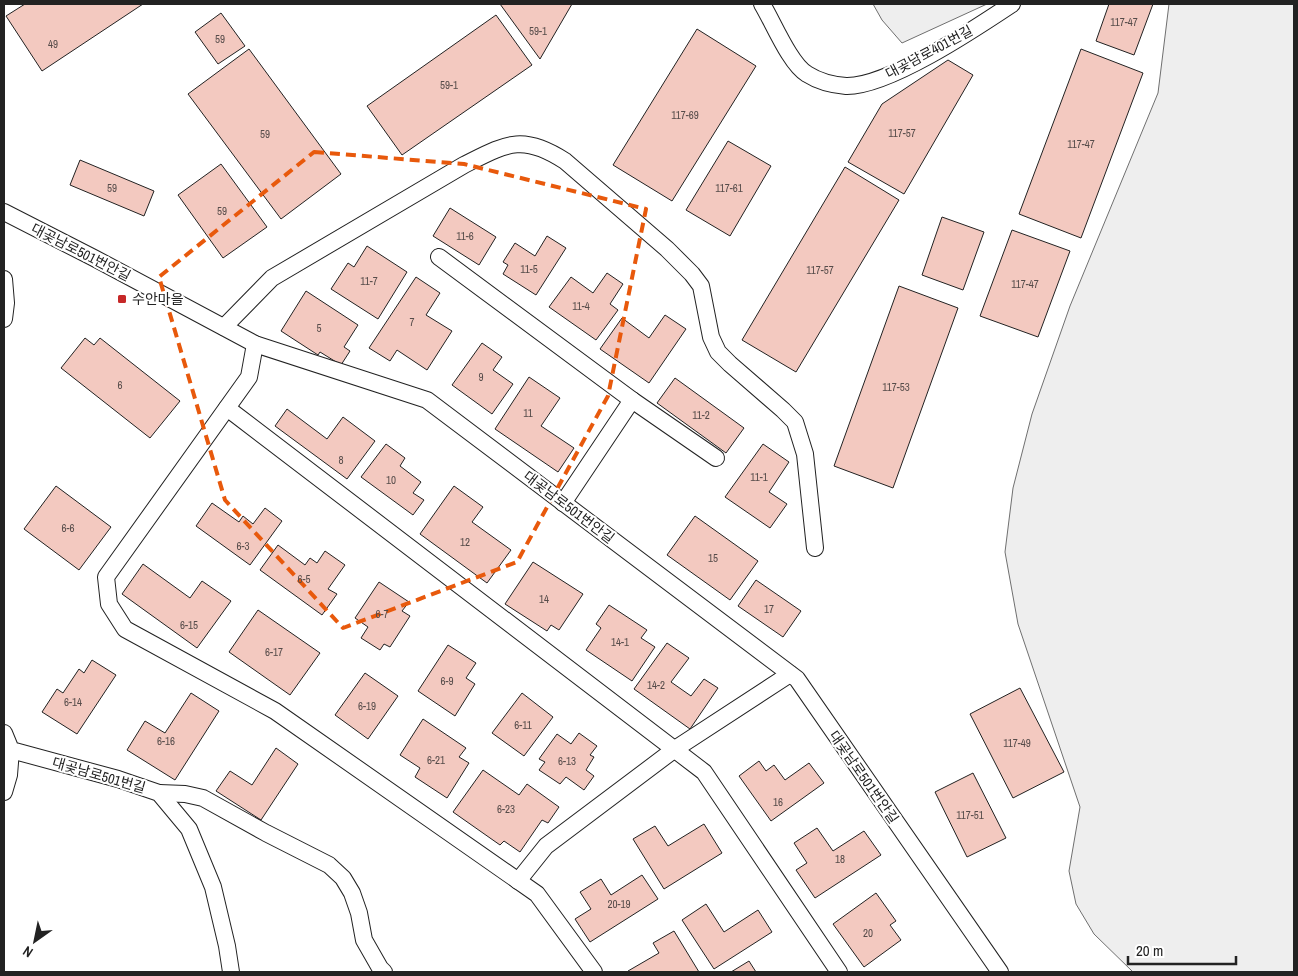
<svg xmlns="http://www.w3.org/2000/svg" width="1298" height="976" viewBox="0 0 1298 976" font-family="'Archivo Narrow','Noto Sans KR',sans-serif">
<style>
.green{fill:#eee;stroke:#6f6f6f}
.building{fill:#f3c9c0;stroke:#222}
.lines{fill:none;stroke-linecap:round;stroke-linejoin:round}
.service-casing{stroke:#222;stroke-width:18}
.service{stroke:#fff;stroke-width:16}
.marked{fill:none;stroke:#e8590c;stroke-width:4;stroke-dasharray:10 6;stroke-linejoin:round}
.poi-dot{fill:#c62828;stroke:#fff;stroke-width:2}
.labels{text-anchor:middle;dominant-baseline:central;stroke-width:4;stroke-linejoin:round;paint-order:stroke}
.number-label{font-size:11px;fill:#564c4a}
.street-label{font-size:14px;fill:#222;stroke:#fff}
.poi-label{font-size:14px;fill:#222;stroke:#fff;text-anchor:start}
</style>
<rect width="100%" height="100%" fill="#fff"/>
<g class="green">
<polygon points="873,4 987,4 902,43 882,20"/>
<polygon points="1169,4 1294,4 1294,972 1133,972 1094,934 1076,904 1069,871 1080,807 1018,624 1005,552 1013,488 1032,414 1070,306 1158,93"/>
</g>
<g class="building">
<polygon points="25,4 143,4 42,71 6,16"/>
<polygon points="500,4 572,4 540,59"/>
<polygon points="1109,4 1153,4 1134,55 1096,41"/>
<polygon points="221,13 245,46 218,64 195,32"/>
<polygon points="496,15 532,65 402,155 367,106"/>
<polygon points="697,29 756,66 672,201 613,165"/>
<polygon points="249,49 341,174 281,219 188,94"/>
<polygon points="1081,49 1143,73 1081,238 1019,214"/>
<polygon points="948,60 973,75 904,194 848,162 882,104"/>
<polygon points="728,141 771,166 730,236 686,210"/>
<polygon points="80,160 154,191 144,216 70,185"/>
<polygon points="221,164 267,227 223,258 178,195"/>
<polygon points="845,167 899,200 796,372 742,340"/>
<polygon points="450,208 496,237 479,265 433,236"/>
<polygon points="942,217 984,232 963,290 922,275"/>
<polygon points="1012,230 1070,251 1038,337 980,316"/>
<polygon points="547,236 566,248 536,295 503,274 508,265 503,262 515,243 535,256"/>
<polygon points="367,246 407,272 378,319 331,289 348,263 354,267"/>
<polygon points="607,273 623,284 610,304 618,310 596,340 549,307 571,277 593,293"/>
<polygon points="416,277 440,293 426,315 452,331 427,370 397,350 390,361 369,348"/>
<polygon points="899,286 958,308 893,488 834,466"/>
<polygon points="306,291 358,325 344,347 350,351 341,365 320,352 318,355 281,331"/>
<polygon points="665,315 686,329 649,383 600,349 622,318 649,338"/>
<polygon points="85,338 94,345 100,338 180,401 150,438 61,368"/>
<polygon points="482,343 502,357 493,370 513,384 492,414 452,385"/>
<polygon points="529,377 560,398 541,426 574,448 558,472 495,429"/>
<polygon points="675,378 744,428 726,453 657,403"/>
<polygon points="287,409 327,439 343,417 375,441 347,479 275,426"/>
<polygon points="386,444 405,458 400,466 421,482 413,493 424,500 413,515 361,477"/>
<polygon points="763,444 789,462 769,492 787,504 770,528 725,497"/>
<polygon points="56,486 111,527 79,570 24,529"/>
<polygon points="454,486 483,507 472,522 511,550 487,583 420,534"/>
<polygon points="212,503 239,522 243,516 253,524 265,508 282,521 250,565 196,526"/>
<polygon points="695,516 758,561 730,600 667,555"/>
<polygon points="278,545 305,565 310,558 317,563 325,551 345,565 328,589 337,594 322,615 260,570"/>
<polygon points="533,562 583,594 559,630 551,625 547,631 505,604"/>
<polygon points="143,564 190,598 202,581 231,601 197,648 122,594"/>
<polygon points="756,580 801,611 783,637 738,606"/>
<polygon points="379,582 409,602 402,611 410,616 390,647 384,644 380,650 361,638 368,627 355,618"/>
<polygon points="609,605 647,630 641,638 655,647 632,681 586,650 601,628 596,624"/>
<polygon points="258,610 320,653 290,695 229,652"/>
<polygon points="667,643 689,658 671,682 691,696 704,679 718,688 690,729 634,689"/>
<polygon points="448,645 476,663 466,678 475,684 455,716 418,691"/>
<polygon points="92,660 116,675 77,734 42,712 57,689 63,693 79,669 84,673"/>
<polygon points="365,673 398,696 368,739 335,715"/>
<polygon points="1020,688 1064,772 1013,798 970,714"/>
<polygon points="191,693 219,711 175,780 127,750 145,721 165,733"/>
<polygon points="522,693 553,717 524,756 492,733"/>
<polygon points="423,719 466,748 459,757 469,763 447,798 415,777 420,768 400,755"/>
<polygon points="579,733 597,746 590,755 594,757 586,770 594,776 584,790 566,777 560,784 539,770 545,762 539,759 557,734 571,744"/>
<polygon points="276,748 298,764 261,820 216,791 230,771 252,785"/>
<polygon points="759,761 766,771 774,765 785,780 809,763 824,783 771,821 739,776"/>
<polygon points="483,770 519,795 527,784 559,807 548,823 542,820 520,852 504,841 500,845 453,812"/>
<polygon points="973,773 1006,838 967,857 935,792"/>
<polygon points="704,824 722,853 664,889 633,839 655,826 668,846"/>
<polygon points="817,828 833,851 864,831 881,855 815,898 796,870 807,863 794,843"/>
<polygon points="642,875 658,899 590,942 575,919 591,909 580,892 601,879 611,895"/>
<polygon points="876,893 896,921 890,925 901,940 864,967 833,924"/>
<polygon points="706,904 724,932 758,910 772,932 714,969 682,920"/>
<polygon points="674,931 699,972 629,972 628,971 659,953 653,943"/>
<polygon points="749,961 756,972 731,972"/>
</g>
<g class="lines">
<g class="service-casing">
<g id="service">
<path d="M762,4C773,22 790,64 807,74C818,81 833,85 846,86C888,87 976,28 1012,4"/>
<polyline points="4,212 94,258 255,344 427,400 797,679 1000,972"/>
<polyline points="439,257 632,400 563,503"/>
<polyline points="4,279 6,303 4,319"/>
<path d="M224,327L272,278L464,165C506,144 522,133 565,161L667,249L692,274L701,286L711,337L718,352L730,364L783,410L795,422L805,454L815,548"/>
<polyline points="255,344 249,377 106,577 109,604 125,629 275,711 537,894 594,972"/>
<polyline points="632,400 716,458"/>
<polyline points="227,408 704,772 839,972"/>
<polyline points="4,733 11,750 118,779 159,793 189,829 213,887 227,946 231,972"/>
<polyline points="4,792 9,775 11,750"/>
<polyline points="159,793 185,794 203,798 266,833 329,865 343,878 352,893 359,913 364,940 380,968 384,972"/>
<polyline points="518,881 546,846 675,749 790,674"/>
</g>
</g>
<use href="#service" class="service"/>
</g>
<path class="marked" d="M314,152L464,164L646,209L608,396L517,562L343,628L225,500L159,277Z"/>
<rect class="poi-dot" x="117" y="294" width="10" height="10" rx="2.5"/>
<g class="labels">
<g class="number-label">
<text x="1124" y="22">117-47</text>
<text x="538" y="31">59-1</text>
<text x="220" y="39">59</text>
<text x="53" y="44">49</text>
<text x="449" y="85">59-1</text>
<text x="685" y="115">117-69</text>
<text x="902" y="133">117-57</text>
<text x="265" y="134">59</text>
<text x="1081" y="144">117-47</text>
<text x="112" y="188">59</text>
<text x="729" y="188">117-61</text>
<text x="222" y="211">59</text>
<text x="465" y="236">11-6</text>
<text x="529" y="269">11-5</text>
<text x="820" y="270">117-57</text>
<text x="369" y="281">11-7</text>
<text x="1025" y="284">117-47</text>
<text x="581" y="306">11-4</text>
<text x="412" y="322">7</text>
<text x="319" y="328">5</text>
<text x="481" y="377">9</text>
<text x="120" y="385">6</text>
<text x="896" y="387">117-53</text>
<text x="528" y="413">11</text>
<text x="701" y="415">11-2</text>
<text x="341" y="460">8</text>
<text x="759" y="477">11-1</text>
<text x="391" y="480">10</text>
<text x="68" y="528">6-6</text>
<text x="465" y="542">12</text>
<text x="243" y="546">6-3</text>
<text x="713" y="558">15</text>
<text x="304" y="579">6-5</text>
<text x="544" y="599">14</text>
<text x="769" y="609">17</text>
<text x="382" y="614">6-7</text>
<text x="189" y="625">6-15</text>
<text x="620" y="642">14-1</text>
<text x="274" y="652">6-17</text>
<text x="447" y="681">6-9</text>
<text x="656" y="685">14-2</text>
<text x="73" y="702">6-14</text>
<text x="367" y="706">6-19</text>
<text x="523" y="725">6-11</text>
<text x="166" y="741">6-16</text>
<text x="1017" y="743">117-49</text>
<text x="436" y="760">6-21</text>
<text x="567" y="761">6-13</text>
<text x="778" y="802">16</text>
<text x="506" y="809">6-23</text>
<text x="970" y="815">117-51</text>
<text x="840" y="859">18</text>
<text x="619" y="904">20-19</text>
<text x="868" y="933">20</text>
</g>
<g class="street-label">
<text transform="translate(929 52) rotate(-28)">대곶남로401번길</text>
<text transform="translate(81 252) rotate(27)">대곶남로501번안길</text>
<text transform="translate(569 507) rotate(37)">대곶남로501번안길</text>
<text transform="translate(99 775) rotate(16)">대곶남로501번길</text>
<text transform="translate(864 777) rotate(55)">대곶남로501번안길</text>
</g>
<g class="poi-label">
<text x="132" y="299">수안마을</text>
</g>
</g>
<rect width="1298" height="976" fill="none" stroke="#222222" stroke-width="10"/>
<g transform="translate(35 941) rotate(213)" stroke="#ffffff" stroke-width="4" paint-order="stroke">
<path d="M0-4L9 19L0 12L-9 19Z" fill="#222222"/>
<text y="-8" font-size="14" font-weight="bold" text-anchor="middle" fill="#222222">N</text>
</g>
<path d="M1128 956v8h108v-8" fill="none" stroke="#222222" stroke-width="2.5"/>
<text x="1136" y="956" font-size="15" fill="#222222" stroke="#ffffff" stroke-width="4" paint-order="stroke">20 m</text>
</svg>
